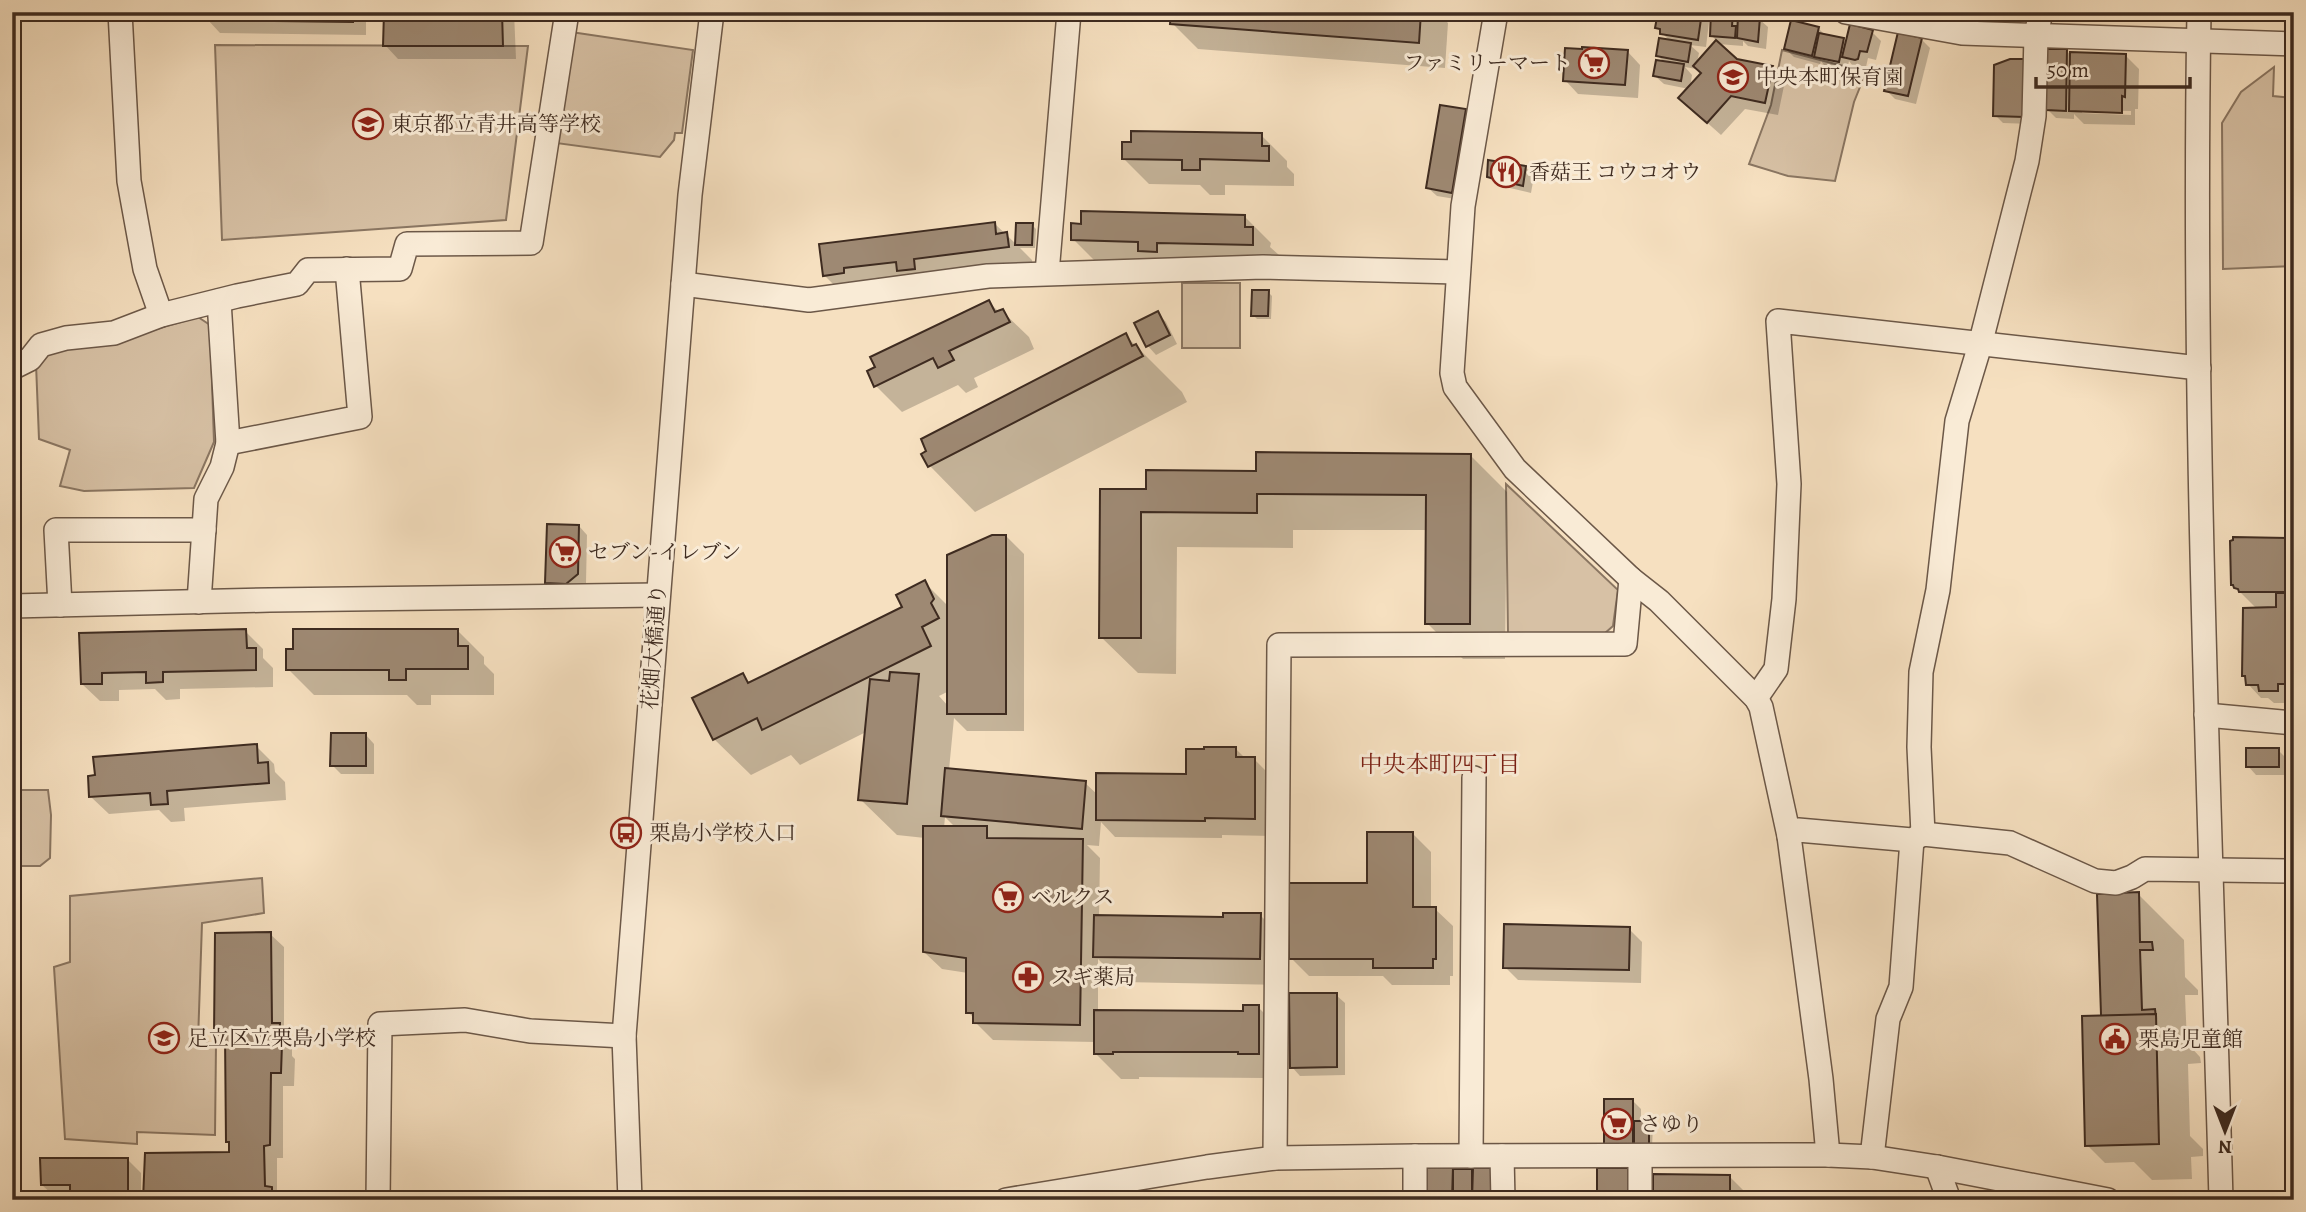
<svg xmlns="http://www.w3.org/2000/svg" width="2306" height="1212" viewBox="0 0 2306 1212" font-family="Alegreya,'Noto Serif JP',serif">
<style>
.park{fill:#d7c1a5;stroke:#8a7662;stroke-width:2}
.shadow{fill:#0003;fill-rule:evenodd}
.building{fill:#9e8973;stroke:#3e2b20;stroke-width:2}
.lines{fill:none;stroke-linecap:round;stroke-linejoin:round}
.minor-casing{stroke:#6c5848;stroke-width:26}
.minor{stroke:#f9ebd6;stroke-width:23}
.labels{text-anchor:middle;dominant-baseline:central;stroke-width:6;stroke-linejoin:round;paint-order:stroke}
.poi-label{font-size:21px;fill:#3e2b20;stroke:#f9ebd6;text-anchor:start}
.street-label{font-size:21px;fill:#3e2b20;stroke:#f9ebd6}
.neighbourhood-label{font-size:23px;fill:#7a1f14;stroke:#f9ebd6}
</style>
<rect width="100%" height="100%" fill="#f6e0c0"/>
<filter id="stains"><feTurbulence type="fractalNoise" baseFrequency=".00286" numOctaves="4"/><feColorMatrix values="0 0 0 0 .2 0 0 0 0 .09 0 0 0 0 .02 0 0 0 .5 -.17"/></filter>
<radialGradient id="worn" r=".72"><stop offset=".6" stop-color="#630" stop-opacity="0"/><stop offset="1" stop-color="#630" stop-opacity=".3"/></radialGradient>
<g class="park">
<polygon points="571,32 693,50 682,133 675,133 674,140 660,157 556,143"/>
<polygon points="215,45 528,46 506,220 222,240"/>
<polygon points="1782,50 1866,72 1854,102 1835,181 1788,176 1749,164 1771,105"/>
<polygon points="2274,67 2273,96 2294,98 2294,266 2223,269 2222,123 2241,92"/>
<rect x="1182" y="283" width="58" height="65"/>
<polygon points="198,317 210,325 214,442 194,488 84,491 60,486 70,450 39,439 36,364 44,349 105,344"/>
<polygon points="1506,484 1618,590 1613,626 1604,634 1508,635"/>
<polygon points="12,790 48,790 51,815 50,858 40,866 12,866"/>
<polygon points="262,878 264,913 202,923 198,1041 216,1044 215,1135 137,1132 137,1144 65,1139 54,967 70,962 70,896"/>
</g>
<g class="shadow">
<polygon points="207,12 366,12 366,35 220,33 207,19"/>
<polygon points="386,12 514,12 516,59 398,59 385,45"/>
<polygon points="1173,12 1437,12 1448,23 1445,68 1198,49 1172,23"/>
<path d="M1660,12H1702L1712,22L1732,13L1739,19H1759L1768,27L1766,49L1748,46L1743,41V46L1718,44L1736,60L1772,67L1785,81L1778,115L1745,109L1721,135L1694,111L1689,89L1664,84L1655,76L1665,63L1658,56L1670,41L1657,28ZM1709,22L1712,23L1711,35L1717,41L1697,63L1699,53L1690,45L1706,47ZM1685,67L1696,69L1697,67L1703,73L1690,88L1692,75Z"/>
<polygon points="1818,28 1826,36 1843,39 1847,44 1872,32 1881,41 1876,60 1868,58 1866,67 1852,65 1849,61 1847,70 1824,65 1821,61 1820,64 1794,57 1785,48"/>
<polygon points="1921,39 1930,48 1916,104 1895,99 1886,90"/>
<polygon points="1627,51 1640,65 1638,98 1578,94 1565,80"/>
<path d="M2066,51L2070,54L2125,55L2139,69L2138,109H2135V125L2084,124L2074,114V119L2056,118L2048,110ZM2082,110L2131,111V115L2082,113Z"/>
<polygon points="1996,67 2032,124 2003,123 1995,115"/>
<polygon points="1466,111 1474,119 1461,200 1437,196 1428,188"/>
<polygon points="1261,135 1287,161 1287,167 1294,174 1294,186 1225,185 1225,195 1210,195 1200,185 1149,184 1123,158"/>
<polygon points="1525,167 1534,176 1531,193 1497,185 1488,177"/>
<polygon points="1245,217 1271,243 1270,247 1279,255 1278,270 1099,265 1073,239"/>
<polygon points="994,223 1017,245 1018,225 1032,225 1036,229 1035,248 1020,248 1032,260 1034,273 939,285 940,294 925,296 917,288 850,301 824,275 821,245"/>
<polygon points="1268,292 1272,296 1271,319 1257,319 1253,315"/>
<polygon points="989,302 999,312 1002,311 1029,337 1034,349 974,378 978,387 966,393 958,385 902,412 876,386"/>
<polygon points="1157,313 1166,322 1177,344 1156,355 1148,346"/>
<polygon points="1125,335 1182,392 1187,402 975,512 930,466"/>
<polygon points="1470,455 1507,492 1505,659 1463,659 1427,623 1428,530 1293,530 1293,548 1177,547 1176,674 1138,673 1101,637 1148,491 1257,473"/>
<polygon points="579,526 587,535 586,583 576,592 555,591 546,583"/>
<path d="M1006,536L1024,554V731H967L954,718L949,770L1085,783L1098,795L1187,775L1236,749L1246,759H1254L1272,777V836L1222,835V838L1115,837L1101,822L1099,846L1087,845L1100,858L1099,917L1225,919L1260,915L1286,941L1285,985L1121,982L1098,959V1012L1244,1013L1258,1007L1284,1033L1266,1080L1264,1078L1139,1077V1079H1121L1095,1053V1042L993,1040L975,1022V1019L968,1012V973L942,969L924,952L925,838L897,835L860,799L866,732L800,765L791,755L751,775L714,739L742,675L751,684L904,607L924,582L949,607ZM949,691V707L939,696ZM945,817L956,828H944Z"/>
<polygon points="2294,539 2294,697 2290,697 2290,703 2274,703 2268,698 2261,698 2248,684 2247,679 2244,675 2258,610 2232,584"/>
<polygon points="245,631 263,649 263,658 273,668 273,687 180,689 180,699 166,700 155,689 119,690 119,701 100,701 82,684 81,635"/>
<polygon points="458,631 484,657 484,664 494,674 494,695 431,695 431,705 417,705 407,695 314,695 288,669"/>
<polygon points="366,735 374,744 374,774 341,774 332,765"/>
<polygon points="256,746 274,764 275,772 285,782 286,800 184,808 185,821 171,822 159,810 109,814 91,797 97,777"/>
<polygon points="2278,750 2287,759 2287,775 2256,775 2248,766"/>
<polygon points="1413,834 1431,852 1431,909 1435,909 1453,926 1453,976 1450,976 1450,985 1392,985 1383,976 1309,976 1291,958 1368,885"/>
<polygon points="2138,894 2184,940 2185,977 2198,990 2198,995 2185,995 2187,1043 2200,1057 2201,1063 2188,1064 2190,1136 2203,1149 2203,1156 2191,1157 2192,1179 2152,1180 2134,1162 2105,1163 2087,1145 2103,1017"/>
<polygon points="1629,929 1642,942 1641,983 1518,980 1505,967"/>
<polygon points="270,934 284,947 284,1030 292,1038 292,1056 295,1059 294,1086 283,1086 283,1158 277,1158 277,1195 282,1200 144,1200 231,1154 231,1145 227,1141 227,1044 216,1034"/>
<polygon points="1336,995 1345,1003 1345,1075 1300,1076 1292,1067"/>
<polygon points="1632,1100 1641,1109 1641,1122 1649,1123 1653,1126 1652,1147 1614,1152 1606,1143"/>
<polygon points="128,1160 141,1173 141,1200 56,1198 42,1185"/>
<polygon points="1429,1169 1474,1171 1504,1200 1428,1200"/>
<polygon points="1730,1177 1743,1190 1743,1200 1655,1200"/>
</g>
<g class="building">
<polygon points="205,12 353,12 353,22 205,20"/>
<polygon points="384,12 502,12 503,46 383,46"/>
<polygon points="1171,12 1421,12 1419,43 1170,24"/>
<polygon points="1658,12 1702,12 1698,40 1660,34 1660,29 1655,28"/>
<polygon points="1711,12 1733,12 1732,26 1736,26 1735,38 1710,36"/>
<polygon points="1738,15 1760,17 1758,42 1737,38"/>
<polygon points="1791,20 1819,27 1812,56 1784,49"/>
<polygon points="1850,24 1873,30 1867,52 1860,51 1858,59 1855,60 1842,57"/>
<polygon points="1898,32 1922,38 1908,96 1884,91"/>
<polygon points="1819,33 1844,38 1839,62 1814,57"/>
<polygon points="1659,38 1691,43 1688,62 1656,56"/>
<polygon points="1716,40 1737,59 1773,66 1765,103 1731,96 1707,123 1678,98 1701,73 1693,66"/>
<polygon points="1582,47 1628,50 1625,85 1563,81 1565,48 1582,49"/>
<polygon points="2045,49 2067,49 2066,111 2046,110"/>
<polygon points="2070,52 2126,54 2125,97 2122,96 2122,113 2069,111"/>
<polygon points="2010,59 2025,59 2024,117 1993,116 1994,65"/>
<polygon points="1656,60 1684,64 1681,81 1653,76"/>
<polygon points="1440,105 1466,109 1452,193 1426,188"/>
<polygon points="1131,131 1262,133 1262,146 1269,146 1269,161 1200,159 1200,170 1182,170 1182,160 1122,159 1122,142 1131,142"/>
<polygon points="1488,160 1526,166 1523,186 1487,177"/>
<polygon points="1081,211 1245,215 1245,227 1253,227 1253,245 1157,243 1157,252 1138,251 1138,242 1071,240 1071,223 1081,224"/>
<polygon points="995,222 996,234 1007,232 1009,247 914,259 915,269 897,271 896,262 844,268 844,273 823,276 819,244"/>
<polygon points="1016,223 1033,223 1032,245 1015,245"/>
<polygon points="1252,290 1269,290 1268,316 1251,316"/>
<polygon points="989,300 995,312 1003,309 1010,322 949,351 954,360 938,368 933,358 874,387 867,371 875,367 870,357"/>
<polygon points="1158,311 1170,335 1146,347 1134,323"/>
<polygon points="1126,333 1132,346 1136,344 1143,356 928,467 921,454 926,451 921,439"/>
<polygon points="1256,452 1471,454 1470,624 1425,624 1426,495 1257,494 1257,513 1141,512 1141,638 1099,638 1100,489 1146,489 1146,470 1256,471"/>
<polygon points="547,524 579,525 578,574 566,584 545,583"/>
<polygon points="992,535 1006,535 1006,714 947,714 947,555"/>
<polygon points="2233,537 2294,538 2294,592 2239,592 2238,589 2234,588 2233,585 2231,585 2230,541 2233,540"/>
<polygon points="925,580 934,599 931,603 939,618 922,627 931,646 762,730 757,718 713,740 692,698 743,673 748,683 902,607 896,595"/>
<polygon points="2276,593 2294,593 2292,678 2289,678 2289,683 2287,682 2287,684 2278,684 2278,691 2259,691 2258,685 2246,685 2245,676 2242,676 2243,608 2276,607"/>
<polygon points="246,629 247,648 256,648 256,670 163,672 163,682 146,683 146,672 102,673 102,684 81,684 79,633"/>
<polygon points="293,629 458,629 458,646 468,646 468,669 406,669 406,680 389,680 389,670 286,670 286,649 293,649"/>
<polygon points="890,672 919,674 907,804 858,800 870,679 889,681"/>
<polygon points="331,733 366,733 366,766 330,766"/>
<polygon points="257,744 258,763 268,762 269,783 167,791 168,804 151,805 150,793 89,797 88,776 95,775 93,757"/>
<polygon points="1204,747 1236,747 1236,757 1255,757 1255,819 1205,818 1205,821 1096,820 1096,773 1186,774 1186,749 1204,749"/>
<rect x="2246" y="748" width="33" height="19"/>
<polygon points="945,768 1086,781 1082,829 941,816"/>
<polygon points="923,826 987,826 987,838 1083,839 1080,1025 973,1023 973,1013 966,1013 966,958 923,952"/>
<polygon points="1367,832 1413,832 1413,907 1436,907 1436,959 1433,959 1433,968 1373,968 1373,959 1289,959 1289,883 1367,883"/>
<polygon points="2139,892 2140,942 2152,942 2153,950 2140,950 2142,1010 2155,1009 2156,1018 2143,1019 2145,1102 2158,1101 2158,1111 2146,1111 2147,1134 2105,1135 2097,894"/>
<polygon points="1223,913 1261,913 1260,959 1093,957 1094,915 1223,917"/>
<polygon points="1504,924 1630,927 1629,970 1503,968"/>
<polygon points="271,932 272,1023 280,1023 279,1044 282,1044 281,1073 271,1073 270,1145 264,1146 265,1186 272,1187 272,1200 143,1200 145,1153 229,1152 229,1142 226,1142 225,1035 214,1035 215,933"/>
<polygon points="1289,993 1337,993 1337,1067 1290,1068"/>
<polygon points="1243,1005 1259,1005 1259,1054 1238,1054 1238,1052 1113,1052 1113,1054 1094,1054 1094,1010 1243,1011"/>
<polygon points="2156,1014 2159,1144 2085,1146 2082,1016"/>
<rect x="1604" y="1099" width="29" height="45"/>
<rect x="1634" y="1121" width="15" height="23"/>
<polygon points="40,1158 128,1158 128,1200 70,1200 70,1185 41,1185"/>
<polygon points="1427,1167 1453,1167 1452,1200 1427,1200"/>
<polygon points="1473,1168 1494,1168 1496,1200 1472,1200"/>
<rect x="1597" y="1168" width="34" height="31"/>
<rect x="1453" y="1169" width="19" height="31"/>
<polygon points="1653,1174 1730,1175 1730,1200 1653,1200"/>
</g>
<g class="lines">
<g class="minor-casing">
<g id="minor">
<polyline points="120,12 129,181 145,269 161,315"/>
<polyline points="1496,12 1463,206 1452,373 1455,387 1515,469 1631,579 1659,601 1756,698 1761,707 1789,836 1821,1079 1828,1155"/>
<polyline points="1846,12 1962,33 2294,44"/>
<path d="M2199,12C2192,408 2210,804 2221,1200"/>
<polyline points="1047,273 1069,12"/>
<polyline points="683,284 809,300 988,276 1263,267 1457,272"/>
<polyline points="12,368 30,359 41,345 66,338 114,333 161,315 237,296 297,284 308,270 400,269 407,244 531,243 567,12"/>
<polyline points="228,443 360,417 347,269"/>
<polyline points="199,602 206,499 222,467 228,443 219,301"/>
<polyline points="60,605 56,530 204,530"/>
<polyline points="12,606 270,600 658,595"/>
<polyline points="1756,698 1776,669 1784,599 1789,484 1778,321 2199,368"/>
<polyline points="2206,715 2294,723"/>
<polyline points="1923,834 1919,747 1921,672 1938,590 1957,421 1980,345 2027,161 2034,116 2036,35 2041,12"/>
<polyline points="1789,836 1798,830 1912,840 1923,834 2010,843 2095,881 2116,883 2132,877 2145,869 2294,871"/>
<polyline points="1415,1156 1415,1200"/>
<polyline points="1471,1156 1474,778"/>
<polyline points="1502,1156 1503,1200"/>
<polyline points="1872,1157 1888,1019 1901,987 1912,840"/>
<polyline points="1275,1158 1279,645 1625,644 1631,579"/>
<polyline points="1937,1167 1949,1200"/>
<polyline points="378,1200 380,1024 465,1020 530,1031 624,1036"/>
<polyline points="630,1200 624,1036 690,195 712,12"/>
<polyline points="1006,1200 1207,1167 1275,1158 1415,1156 1828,1155 1872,1157 1937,1167 2108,1200"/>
<polyline points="1640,1200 1640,1156"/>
</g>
</g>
<use href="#minor" class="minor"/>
</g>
<defs>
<g id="supermarket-ring" transform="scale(1.575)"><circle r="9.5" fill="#f9ebd6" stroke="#8f2418" stroke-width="1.5"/><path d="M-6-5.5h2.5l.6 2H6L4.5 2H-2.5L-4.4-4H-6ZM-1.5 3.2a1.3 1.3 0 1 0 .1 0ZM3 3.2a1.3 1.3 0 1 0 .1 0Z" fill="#8f2418"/></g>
<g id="school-ring" transform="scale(1.575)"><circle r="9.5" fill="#f9ebd6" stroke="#8f2418" stroke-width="1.5"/><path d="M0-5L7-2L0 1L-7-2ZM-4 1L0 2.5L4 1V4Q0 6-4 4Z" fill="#8f2418"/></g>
<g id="restaurant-ring" transform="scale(1.575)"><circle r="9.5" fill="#f9ebd6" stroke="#8f2418" stroke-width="1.5"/><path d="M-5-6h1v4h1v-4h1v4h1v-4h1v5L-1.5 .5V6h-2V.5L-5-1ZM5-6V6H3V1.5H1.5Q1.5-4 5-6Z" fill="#8f2418"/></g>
<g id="bus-ring" transform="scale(1.575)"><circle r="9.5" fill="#f9ebd6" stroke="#8f2418" stroke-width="1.5"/><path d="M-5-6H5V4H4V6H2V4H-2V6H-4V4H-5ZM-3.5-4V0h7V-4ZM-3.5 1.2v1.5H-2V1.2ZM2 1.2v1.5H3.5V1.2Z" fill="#8f2418"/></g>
<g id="pharmacy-ring" transform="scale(1.575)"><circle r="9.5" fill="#f9ebd6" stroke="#8f2418" stroke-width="1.5"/><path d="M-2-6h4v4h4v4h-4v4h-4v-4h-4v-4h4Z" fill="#8f2418"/></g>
<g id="civic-ring" transform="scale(1.575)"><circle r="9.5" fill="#f9ebd6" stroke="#8f2418" stroke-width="1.5"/><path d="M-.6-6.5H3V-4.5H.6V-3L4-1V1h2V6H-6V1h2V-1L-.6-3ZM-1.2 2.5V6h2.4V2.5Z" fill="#8f2418"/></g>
</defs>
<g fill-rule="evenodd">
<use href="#supermarket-ring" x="1594" y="63"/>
<use href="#school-ring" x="1733" y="77"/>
<use href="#school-ring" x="368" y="124"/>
<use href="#restaurant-ring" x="1506" y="172"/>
<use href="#supermarket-ring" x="565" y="552"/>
<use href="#bus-ring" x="626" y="833"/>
<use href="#supermarket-ring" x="1008" y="897"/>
<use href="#pharmacy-ring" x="1028" y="977"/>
<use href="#school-ring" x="164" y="1038"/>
<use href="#civic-ring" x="2115" y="1039"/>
<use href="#supermarket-ring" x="1617" y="1124"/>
</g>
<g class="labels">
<g class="poi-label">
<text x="1571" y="63" text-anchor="end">ファミリーマート</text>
<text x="1756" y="77">中央本町保育園</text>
<text x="391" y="124">東京都立青井高等学校</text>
<text x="1529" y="172">香菇王 コウコオウ</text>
<text x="588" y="552">セブン-イレブン</text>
<text x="649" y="833">栗島小学校入口</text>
<text x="1031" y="897">ベルクス</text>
<text x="1051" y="977">スギ薬局</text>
<text x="187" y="1038">足立区立栗島小学校</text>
<text x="2138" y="1039">栗島児童館</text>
<text x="1640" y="1124">さゆり</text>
</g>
<g class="street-label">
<text transform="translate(654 647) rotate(-86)">花畑大橋通り</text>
</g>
<g class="neighbourhood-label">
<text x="1440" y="764">中央本町四丁目</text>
</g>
</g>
<rect width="2306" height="1212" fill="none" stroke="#f6e0c0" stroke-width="42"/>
<rect x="14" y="14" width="2278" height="1184" fill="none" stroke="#3e2b20" stroke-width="3.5"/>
<rect x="21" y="21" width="2264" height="1170" fill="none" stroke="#3e2b20" stroke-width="2"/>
<g transform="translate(2225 1131) rotate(180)" stroke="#f9ebd6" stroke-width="5" paint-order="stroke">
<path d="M0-5L12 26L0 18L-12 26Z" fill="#3e2b20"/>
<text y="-10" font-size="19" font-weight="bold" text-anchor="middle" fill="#3e2b20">N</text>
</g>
<path d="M2036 77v10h154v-10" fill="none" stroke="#3e2b20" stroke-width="3.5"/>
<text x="2047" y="77" font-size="21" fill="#3e2b20" stroke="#f9ebd6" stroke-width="5" paint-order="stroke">50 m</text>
<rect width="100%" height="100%" filter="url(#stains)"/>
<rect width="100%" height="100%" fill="url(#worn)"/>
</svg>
